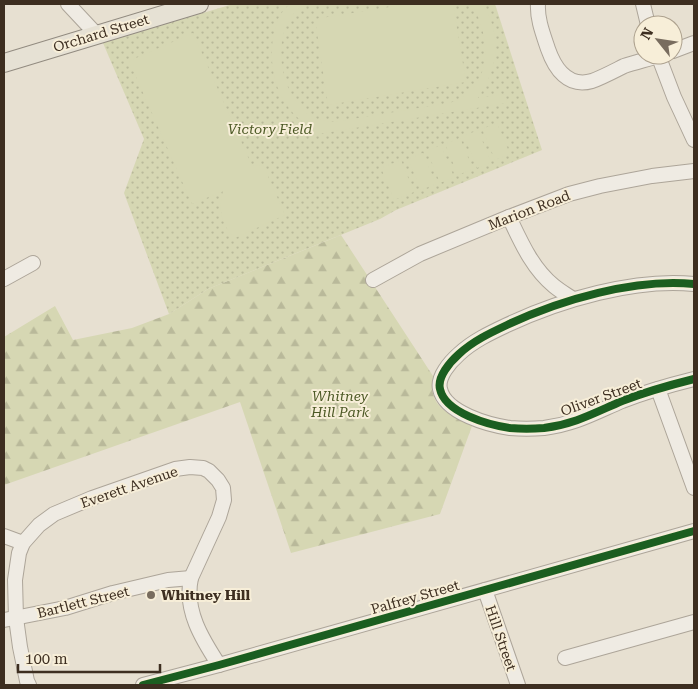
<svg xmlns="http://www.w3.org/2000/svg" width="698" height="689" viewBox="0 0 698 689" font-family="'Roboto Serif',serif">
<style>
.forest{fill:url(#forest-firs)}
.park{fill:url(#park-dots)}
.pitch{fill:#d6d7b3}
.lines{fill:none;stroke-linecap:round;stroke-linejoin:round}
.minor-casing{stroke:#ada599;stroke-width:16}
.major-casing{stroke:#928b80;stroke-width:20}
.minor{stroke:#efebe3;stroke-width:14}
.major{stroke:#e6e1d4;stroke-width:18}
.cycleway-casing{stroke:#f7eed8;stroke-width:11}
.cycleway{stroke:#1b5e20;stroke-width:8}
.poi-dot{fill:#786c5e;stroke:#f7eed8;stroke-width:2}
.labels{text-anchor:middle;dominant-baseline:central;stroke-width:4;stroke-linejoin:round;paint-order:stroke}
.street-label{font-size:14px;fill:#3d2e20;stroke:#f7eed8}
.park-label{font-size:14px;font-style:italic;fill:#4d5a26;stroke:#f7eed8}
.poi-label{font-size:14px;font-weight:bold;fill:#3d2e20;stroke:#f7eed8;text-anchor:start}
</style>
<defs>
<pattern id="forest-firs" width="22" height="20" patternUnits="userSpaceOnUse" patternTransform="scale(1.25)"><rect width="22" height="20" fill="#d6d7b3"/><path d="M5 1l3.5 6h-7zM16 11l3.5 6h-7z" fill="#b9b99a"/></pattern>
<pattern id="park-dots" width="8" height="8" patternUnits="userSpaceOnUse" patternTransform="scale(1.25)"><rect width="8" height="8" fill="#d6d7b3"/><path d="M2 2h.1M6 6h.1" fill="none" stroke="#b9b99a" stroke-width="1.8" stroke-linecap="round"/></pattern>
</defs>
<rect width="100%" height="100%" fill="#e7e0d1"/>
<path class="forest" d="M341,235L433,376C427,406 449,415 472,426L440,514L291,553L240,402L4,485V337L55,306L73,340L132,328L169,314L208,289Z"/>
<polygon class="park" points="233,4 495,4 542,150 396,210 380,219 208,289 169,314 124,193 144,139 103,43"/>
<g class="pitch">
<path d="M290,4H306C301,7 295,11 292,16C271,44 282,98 311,116C318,120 326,121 334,122L449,103C456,101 464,98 470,92C493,68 487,31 472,4H483C502,38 499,66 478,98L505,94L507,103L306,136C305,132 305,128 304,124C302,120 296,117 293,113C290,110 287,105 284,101C271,79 268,47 277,23C279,15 284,9 290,4Z"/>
<polygon points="408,4 453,4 466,82 328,105 315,19"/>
<path d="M193,33L252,166L263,165L285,215L235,238C221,225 218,209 223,191L192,204L129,61Z"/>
<polygon points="497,123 510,154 495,160 482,129"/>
<polygon points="478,130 491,162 477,168 464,136"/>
<polygon points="460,138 473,169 458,175 445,144"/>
<polygon points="441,145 454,177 440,183 427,151"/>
<polygon points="423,153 436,184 421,190 408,159"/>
<polygon points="401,160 414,192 394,200 381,168"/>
</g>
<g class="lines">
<g class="minor-casing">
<g id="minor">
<polyline points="68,4 97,35"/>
<path d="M538,4C537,19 543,34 548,49C555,69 568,88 592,81C603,77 614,71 624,66C636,62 649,59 661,55"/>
<polyline points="643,4 648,25"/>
<polyline points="673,51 694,43"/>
<polyline points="658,55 674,97 694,140"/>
<path d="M509,217C521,242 532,268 554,286C560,291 567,295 573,299"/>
<polyline points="4,279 33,263"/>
<polyline points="373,280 420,254 509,217 569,194 600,186 652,176 694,171"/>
<path d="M694,284C635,278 560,300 507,325C490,333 473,341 459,354C450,362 437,377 440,389C445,413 489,425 510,428C521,429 532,429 544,428C575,424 594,413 622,401C645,392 670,385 694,379"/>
<polyline points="658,389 694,488"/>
<polyline points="4,536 23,543"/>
<polyline points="485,590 518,685"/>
<polyline points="4,620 65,608 113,593 168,580 191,578"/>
<polyline points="565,658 694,622"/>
<path d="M29,685L27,681L20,647L16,618L15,580L19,553L23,543L39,525L54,514L92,498L175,469L190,467L203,468L209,471L218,480L223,488L224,500L219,517L191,578C184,610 202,639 219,665"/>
<polyline points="143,685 219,665 694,531"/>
</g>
</g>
<g class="major-casing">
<polyline id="major" points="4,63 199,4"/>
</g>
<use href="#minor" class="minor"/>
<use href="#major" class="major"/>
<g class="cycleway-casing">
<g id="cycleway">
<path d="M694,284C635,278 560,300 507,325C490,333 473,341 459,354C450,362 437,377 440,389C445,413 489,425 510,428C521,429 532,429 544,428C575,424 594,413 622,401C645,392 670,385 694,379"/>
<polyline points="143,685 219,665 694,531"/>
</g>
</g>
<use href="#cycleway" class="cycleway"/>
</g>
<circle class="poi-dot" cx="151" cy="595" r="5"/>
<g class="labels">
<g class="street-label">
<text transform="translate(101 33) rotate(-17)">Orchard Street</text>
<text transform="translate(529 210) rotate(-21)">Marion Road</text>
<text transform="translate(601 397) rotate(-20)">Oliver Street</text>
<text transform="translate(129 487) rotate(-19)">Everett Avenue</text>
<text transform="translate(415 597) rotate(-16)">Palfrey Street</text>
<text transform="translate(83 602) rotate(-14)">Bartlett Street</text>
<text transform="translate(501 638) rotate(71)">Hill Street</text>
</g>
<g class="park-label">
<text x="270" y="129">Victory Field</text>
<text x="340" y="396">Whitney<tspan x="340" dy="16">Hill Park</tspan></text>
</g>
<g class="poi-label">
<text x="161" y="595">Whitney Hill</text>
</g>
</g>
<rect width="698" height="689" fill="none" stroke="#3d2e20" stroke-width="10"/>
<g transform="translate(658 40) rotate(300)"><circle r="24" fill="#f7eed8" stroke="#ada18e"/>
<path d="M0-4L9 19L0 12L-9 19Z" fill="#786c5e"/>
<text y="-8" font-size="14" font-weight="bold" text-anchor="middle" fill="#3d2e20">N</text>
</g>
<path d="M18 664v8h142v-8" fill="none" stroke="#3d2e20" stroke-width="2.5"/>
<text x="25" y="664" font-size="15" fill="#3d2e20" stroke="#f7eed8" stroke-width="4" paint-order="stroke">100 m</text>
</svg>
